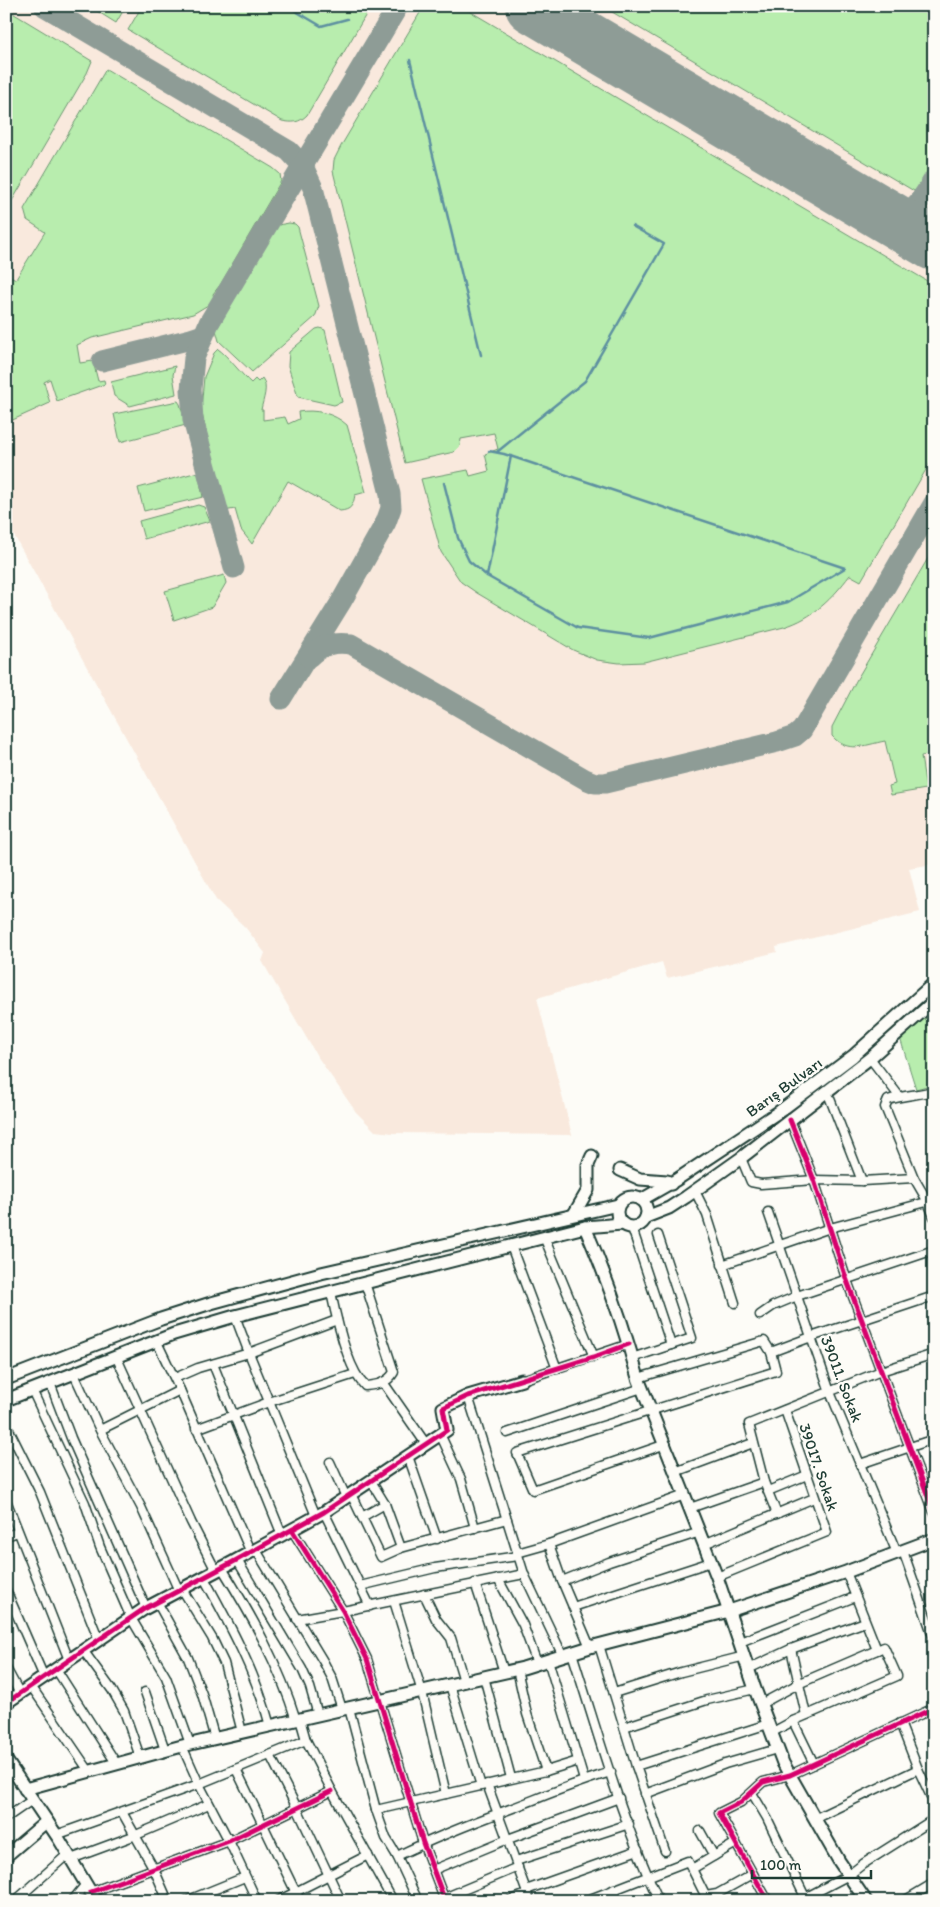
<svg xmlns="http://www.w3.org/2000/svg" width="940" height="1907" viewBox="0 0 940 1907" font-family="Itim,sans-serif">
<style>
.built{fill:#f9e9dd}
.green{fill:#b8edae;stroke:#6c9571}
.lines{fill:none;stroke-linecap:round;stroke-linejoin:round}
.stream{stroke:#5d90a0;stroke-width:2.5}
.taxiway{stroke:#8e9c96;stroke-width:21}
.runway{stroke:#8e9c96;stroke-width:54}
.street-casing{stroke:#1f3d34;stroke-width:11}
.secondary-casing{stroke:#1f3d34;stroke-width:15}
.street{stroke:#fdfcf7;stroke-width:8}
.secondary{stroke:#fdfcf7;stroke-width:11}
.cycleway-casing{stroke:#fdfcf7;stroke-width:8}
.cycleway{stroke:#d6006c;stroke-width:5}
.labels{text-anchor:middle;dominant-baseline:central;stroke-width:5;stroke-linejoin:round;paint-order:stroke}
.street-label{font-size:16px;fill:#1f3d34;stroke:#fdfcf7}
</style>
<rect width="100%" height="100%" fill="#fdfcf7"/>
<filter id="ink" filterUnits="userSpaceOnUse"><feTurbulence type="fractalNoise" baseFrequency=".02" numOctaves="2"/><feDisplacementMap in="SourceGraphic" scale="10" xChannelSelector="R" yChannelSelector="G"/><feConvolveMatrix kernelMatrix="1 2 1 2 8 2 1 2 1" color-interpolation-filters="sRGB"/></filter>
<g filter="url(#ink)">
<polygon class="built" points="6,6 934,6 934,864 909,868 920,912 776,947 777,952 667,978 662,962 537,998 572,1135 393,1133 375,1131 356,1112 317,1056 262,961 265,953 245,927 216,900 6,521"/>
<g class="green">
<polygon points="89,6 126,6 116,23"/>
<path d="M142,6H371L307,115C299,123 293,123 282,121L128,30Z"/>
<path d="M424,6H461L934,285V456L861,581L850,575C832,599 813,618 784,627L644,662L619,663L597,660L573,650L477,593L461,582L441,552L421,479L468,470L470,476L489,471L485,454L498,449L494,433L461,439L460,446L454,452L405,463L333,171L334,160L341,146Z"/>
<polygon points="602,6 934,6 934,170 924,186 914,191"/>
<polygon points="6,9 92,61 87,73 12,201 6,203"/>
<polygon points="106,69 273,168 280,174 281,181 220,285 213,294 214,298 208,305 193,314 92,338 77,345 80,363 93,361 98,381 104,380 105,384 57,401 50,379 44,382 50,403 6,423 6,274 16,279 45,232 27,220 24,209"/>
<polygon points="289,223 295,224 298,227 319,306 315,317 252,372 219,341 216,330 278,225"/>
<polygon points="320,328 325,330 342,402 334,405 298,397 288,366 289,352 316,329"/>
<path d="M218,349C226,354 242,375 251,383L255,379L258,382L262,378C269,387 263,399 261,410H263V420L285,417L288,424L299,419L298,412C315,409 334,413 347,425L366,492L355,495C353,506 351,510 340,511L288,481L252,544L241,530L235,509L224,511L201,409L204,377L214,353Z"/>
<polygon points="175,366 173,375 176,394 130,406 114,396 111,382"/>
<polygon points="178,401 180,404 186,425 120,442 114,414"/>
<polygon points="198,472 203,497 144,511 138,488"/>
<polygon points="198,505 204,507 210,521 144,539 139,521"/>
<path d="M934,548V754L921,756L926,789L891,795L889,786L895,784L885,741C864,745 848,754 832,736V727L857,679Z"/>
<polygon points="224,575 226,583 212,607 174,620 165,591"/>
<polygon points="934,1009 934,1084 916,1089 900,1038"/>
</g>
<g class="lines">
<g class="stream">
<polyline points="287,6 321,26 347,19"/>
<polyline points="410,60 481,355"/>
<polyline points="497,452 585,381 664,244 632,226"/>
<polyline points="444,483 458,538 469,561 487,576 511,456"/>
<polyline points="487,576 578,628 649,638 788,602 845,568 504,454 489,451"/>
</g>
<g class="taxiway">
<polyline points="44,6 289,151 303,166 313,188 390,494 391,508 386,522 341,602 281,699"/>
<path d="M885,215C914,217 921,200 934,179"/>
<polyline points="102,361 191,339 203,335"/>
<polyline points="234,568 193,420 191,389 194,358 209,323 398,6"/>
<path d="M309,657C322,644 334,642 351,644L585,779L595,783H605L777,742L795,736L802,730L934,503"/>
</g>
<polyline class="runway" points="532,6 934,244"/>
<g class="street-casing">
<g id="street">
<polyline points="870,1058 899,1096"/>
<polyline points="827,1091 862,1181"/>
<path d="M934,1091C918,1095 903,1095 888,1100L885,1107L914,1178L928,1202L934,1217"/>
<polyline points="790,1120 814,1180 846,1278 934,1512"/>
<polyline points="741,1158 751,1182 761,1184 814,1180 862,1181 914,1178"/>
<polyline points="695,1191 707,1215 735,1303"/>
<polyline points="768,1212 830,1392 897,1553"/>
<polyline points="632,1228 671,1345"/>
<polyline points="544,1237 594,1357"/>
<polyline points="511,1246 557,1369"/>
<polyline points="722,1265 830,1228 934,1200"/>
<path d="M331,1292C336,1317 347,1369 365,1386C377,1385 388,1383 394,1372L365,1283"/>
<polyline points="760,1315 773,1306 797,1296 934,1250"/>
<polyline points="235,1316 249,1353 316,1516"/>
<polyline points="156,1340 180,1390 251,1553"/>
<polyline points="116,1356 191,1522 216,1571"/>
<polyline points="632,1358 692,1338 658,1235"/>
<polyline points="213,1364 282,1535"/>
<polyline points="74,1374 100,1430 141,1507 179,1591"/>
<polyline points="175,1378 198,1368 249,1353 337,1320"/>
<polyline points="638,1378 764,1341 771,1352 811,1337 934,1296"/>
<polyline points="522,1380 629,1344"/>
<polyline points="383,1382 426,1444"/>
<polyline points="50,1383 71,1438 146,1608"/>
<polyline points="32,1390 85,1503 100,1547 131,1618 166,1677 190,1744"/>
<polyline points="468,1396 524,1574 563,1656"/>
<polyline points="6,1424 40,1492 99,1640"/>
<polyline points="196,1429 269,1402 355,1374"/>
<polyline points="100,1430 180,1390"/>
<polyline points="507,1433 642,1388"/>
<polyline points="440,1434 461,1479 475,1528"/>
<polyline points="666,1444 533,1490 517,1453 776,1371 771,1352"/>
<polyline points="408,1456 437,1539"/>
<polyline points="330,1462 346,1497"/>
<polyline points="860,1464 934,1439"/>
<polyline points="675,1472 753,1443"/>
<polyline points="371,1481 385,1504 401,1548"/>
<polyline points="768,1491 807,1475"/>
<polyline points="351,1494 381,1557 401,1548 507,1519"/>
<polyline points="6,1500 69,1660"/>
<polyline points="690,1508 764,1482"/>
<polyline points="324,1512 370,1606"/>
<polyline points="777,1514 764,1482 749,1424 881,1371 934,1354"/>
<polyline points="362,1517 385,1504"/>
<polyline points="292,1530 343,1611 367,1659 423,1843 445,1901"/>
<polyline points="6,1536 18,1532"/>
<polyline points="549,1544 562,1581 590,1647"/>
<polyline points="704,1544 814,1498"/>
<polyline points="256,1550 323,1661 332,1678 342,1709"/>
<polyline points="903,1551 934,1639"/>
<polyline points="517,1553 549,1544 685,1495"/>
<polyline points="237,1560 302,1669 310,1687 318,1715"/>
<path d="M222,1568C252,1616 279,1665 296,1720"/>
<polyline points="846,1572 877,1650"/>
<polyline points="717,1577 827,1532 785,1410"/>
<path d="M204,1578C230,1625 256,1673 270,1726"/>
<polyline points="498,1579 523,1625 537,1663"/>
<polyline points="562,1581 609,1562 700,1532"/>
<polyline points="475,1583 504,1672"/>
<polyline points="360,1586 435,1568 518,1556"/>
<polyline points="182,1589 212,1638 224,1663 242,1732"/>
<polyline points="6,1590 44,1677"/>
<polyline points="424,1594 436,1619 451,1638 464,1681"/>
<polyline points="394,1601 422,1692 446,1794"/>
<polyline points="157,1602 188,1658 202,1694 215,1739"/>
<polyline points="573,1607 711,1562"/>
<polyline points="297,1619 343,1611 524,1574"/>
<polyline points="740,1642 855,1597"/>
<polyline points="599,1645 636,1766 665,1851"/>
<polyline points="791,1649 806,1715"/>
<polyline points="83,1650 112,1690 124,1711 140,1757"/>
<path d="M572,1653C599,1736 622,1822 659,1901"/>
<polyline points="548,1660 584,1780"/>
<polyline points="6,1668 20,1694"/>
<polyline points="56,1669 116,1763"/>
<polyline points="517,1669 527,1714 546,1771"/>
<polyline points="748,1669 791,1649 865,1622"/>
<polyline points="484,1677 511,1778"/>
<polyline points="450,1685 481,1786"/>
<polyline points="31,1686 89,1771"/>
<polyline points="145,1692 165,1750"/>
<polyline points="614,1693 681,1672 745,1656"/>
<polyline points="761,1704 798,1684 884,1647 897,1676 793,1721 771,1733"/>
<polyline points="349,1708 376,1810 386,1838 397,1856 418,1901"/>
<polyline points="300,1719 306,1740 332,1791 393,1901"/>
<polyline points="793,1721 814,1764"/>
<polyline points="900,1723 918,1769 934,1803"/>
<polyline points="624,1727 707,1700 755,1689"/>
<polyline points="182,1746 199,1784 229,1841 257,1901"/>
<polyline points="270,1755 297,1808 341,1901"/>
<polyline points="636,1766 768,1724"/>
<polyline points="236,1769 300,1901"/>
<polyline points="487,1784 530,1901"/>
<polyline points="752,1793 767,1818 805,1897"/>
<polyline points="645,1794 725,1764 777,1749"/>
<polyline points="376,1810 546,1771 578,1761"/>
<polyline points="122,1812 154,1869 168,1901"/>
<polyline points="6,1818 32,1800"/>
<polyline points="814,1819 918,1769"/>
<polyline points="700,1831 714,1856"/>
<polyline points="56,1835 199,1784 306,1740"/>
<path d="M397,1856C434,1838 472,1823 510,1809C544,1796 577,1782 611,1772"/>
<polyline points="71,1859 136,1835 209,1804"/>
<polyline points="516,1861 629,1824"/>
<polyline points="692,1869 736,1843"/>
<polyline points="433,1870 508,1839 619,1798"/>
<polyline points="614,1889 618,1901"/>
<polyline points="526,1890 638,1850"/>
<polyline points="91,1892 229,1841 332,1791"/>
<polyline points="706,1896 717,1894 753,1874"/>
<polyline points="444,1898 518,1867"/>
<polyline points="15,1901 68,1854"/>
<polyline points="72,1901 86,1884"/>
<polyline points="186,1901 245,1877"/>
<polyline points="278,1901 368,1855"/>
<polyline points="509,1901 527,1894"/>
<polyline points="585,1901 688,1861 708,1901"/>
<polyline points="768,1901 719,1813 741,1802 763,1782 790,1775 934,1708"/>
<polyline points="799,1901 849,1875 863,1864 934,1819"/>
<polyline points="904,1901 934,1883"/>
</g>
</g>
<g class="secondary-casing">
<g id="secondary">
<polyline points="620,1170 640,1179 667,1181 671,1184"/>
<circle cx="632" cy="1212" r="15"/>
<polyline points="641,1200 676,1180 780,1111 853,1056 934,983"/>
<polyline points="574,1214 588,1190 588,1165 592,1156"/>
<polyline points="646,1217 669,1208 686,1197 741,1158 870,1058 934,1001"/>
<path d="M585,1227C606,1276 624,1326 638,1378L717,1577L755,1689L783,1763L839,1861L866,1901"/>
<polyline points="6,1379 161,1319 211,1303 321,1273 618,1205"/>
<polyline points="6,1400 174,1334 235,1316 585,1227 622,1224"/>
<polyline points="6,1703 144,1609 233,1562 324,1512 447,1430 443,1408 468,1396 522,1380"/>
<polyline points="6,1760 59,1839 96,1901"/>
<polyline points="25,1789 182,1746 523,1668 590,1647 729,1611 846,1572 934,1539"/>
<polyline points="6,1856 47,1821"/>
</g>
</g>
<use href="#street" class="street"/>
<use href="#secondary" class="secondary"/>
<g class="cycleway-casing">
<g id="cycleway">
<polyline points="790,1120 814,1180 846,1278 934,1512"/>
<polyline points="292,1530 343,1611 367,1659 423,1843 445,1901"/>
<polyline points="6,1703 144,1609 233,1562 324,1512 447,1430 443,1408 468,1396 594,1357 629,1344"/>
<polyline points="91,1892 229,1841 332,1791"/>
<polyline points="768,1901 719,1813 741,1802 763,1782 790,1775 934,1708"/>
</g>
</g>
<use href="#cycleway" class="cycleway"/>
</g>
</g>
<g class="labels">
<g class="street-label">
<text transform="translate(784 1087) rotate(-36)">Barış Bulvarı</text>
<text transform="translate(842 1379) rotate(69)">39011. Sokak</text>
<text transform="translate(819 1467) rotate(71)">39017. Sokak</text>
</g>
</g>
<rect width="940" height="1907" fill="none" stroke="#fdfcf7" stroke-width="25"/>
<rect x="12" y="12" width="915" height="1882" fill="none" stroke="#1f3d34" stroke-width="2" filter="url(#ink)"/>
<path d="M752 1870v8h119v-8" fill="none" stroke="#1f3d34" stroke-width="2.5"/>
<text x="760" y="1870" font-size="15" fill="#1f3d34" stroke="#fdfcf7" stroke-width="4" paint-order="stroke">100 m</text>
</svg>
